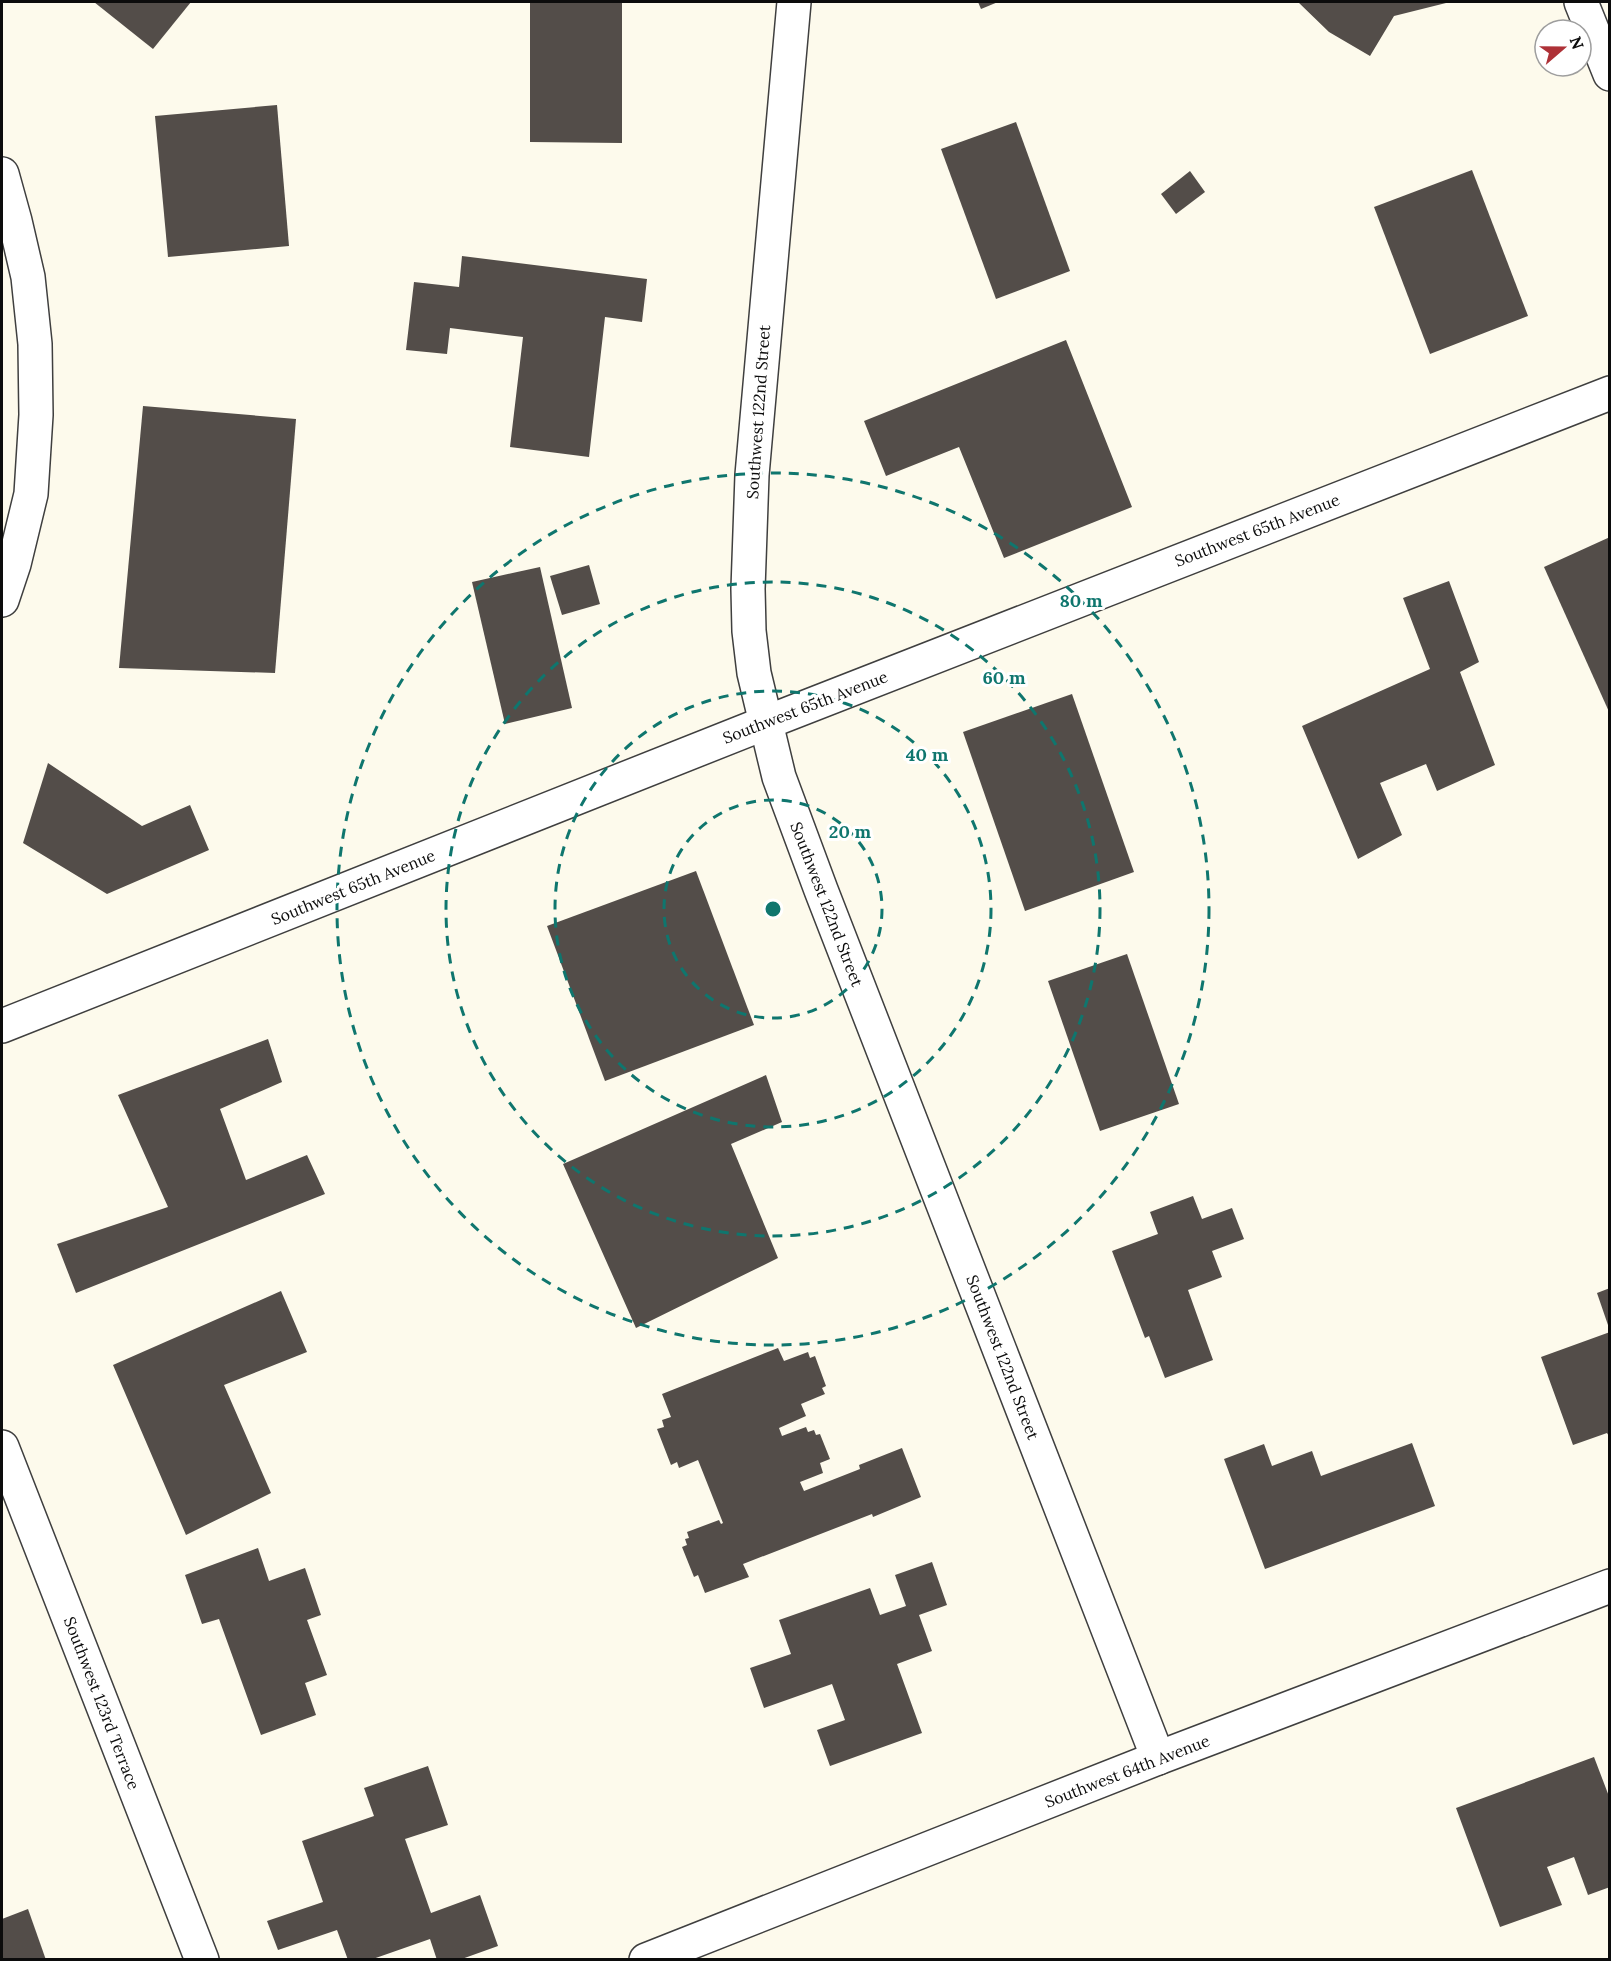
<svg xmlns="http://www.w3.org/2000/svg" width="1611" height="1961" viewBox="0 0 1611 1961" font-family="Lora,serif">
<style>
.building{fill:#534d49}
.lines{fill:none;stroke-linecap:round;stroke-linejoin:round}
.minor-casing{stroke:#3f3f3f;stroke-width:36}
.minor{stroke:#fff;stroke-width:33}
.ring{fill:none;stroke:#0f766e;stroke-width:3;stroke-dasharray:10 8}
.labels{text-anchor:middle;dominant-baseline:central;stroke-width:6;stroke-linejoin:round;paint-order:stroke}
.street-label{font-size:16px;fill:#0c0c0c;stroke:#fff}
.centre{fill:#0f766e;stroke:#fff;stroke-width:3}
.ring-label{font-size:18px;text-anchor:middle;font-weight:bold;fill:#0f766e;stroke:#fff;stroke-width:6;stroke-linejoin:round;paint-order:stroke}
</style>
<rect width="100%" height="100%" fill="#fdfaec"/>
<g class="building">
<polygon points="94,2 191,2 153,49"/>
<polygon points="530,2 622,2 622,143 530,142"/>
<polygon points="978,2 998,2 981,9"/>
<polygon points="1298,2 1450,2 1394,16 1370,56 1329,32"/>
<polygon points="277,105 289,246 168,257 155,116"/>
<polygon points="1016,122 1070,271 996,299 941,149"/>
<polygon points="1472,170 1528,316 1430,354 1374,207"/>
<polygon points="1190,171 1205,192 1176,214 1161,194"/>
<polygon points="462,256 647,279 642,322 605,317 589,457 510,447 523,337 450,328 447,354 406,350 414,282 459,287"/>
<polygon points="1066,340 1132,507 1004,558 959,447 886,476 864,421"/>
<polygon points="143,406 296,419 275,673 119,668"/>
<polygon points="1610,537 1610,714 1544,567"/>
<polygon points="589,565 600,604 562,615 550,576"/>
<polygon points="540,567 572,708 505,724 472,582"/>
<polygon points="1449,581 1479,662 1460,672 1495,765 1437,791 1426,764 1380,783 1402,835 1358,859 1302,726 1430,669 1403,598"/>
<polygon points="1072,694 1134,872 1025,911 963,732"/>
<polygon points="48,763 142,826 190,805 209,850 107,894 23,843"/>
<polygon points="696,871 754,1025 605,1081 547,926"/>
<polygon points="1127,954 1179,1104 1100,1131 1048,981"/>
<polygon points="268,1039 282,1082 220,1109 246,1180 307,1155 325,1194 76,1293 57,1244 168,1207 118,1095"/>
<polygon points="766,1075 782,1122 731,1144 778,1258 636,1328 563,1164"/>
<polygon points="1193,1196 1202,1219 1232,1208 1244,1239 1212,1251 1222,1277 1188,1290 1213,1360 1165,1378 1149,1336 1145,1338 1112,1251 1158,1234 1150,1212"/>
<polygon points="1610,1288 1610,1328 1609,1328 1597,1293"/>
<polygon points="281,1291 307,1352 224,1385 271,1493 186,1535 113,1365"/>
<polygon points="1610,1332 1610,1438 1607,1433 1573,1445 1541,1357"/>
<polygon points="778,1348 784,1361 808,1352 810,1358 815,1356 826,1386 822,1388 825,1394 801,1404 806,1416 779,1428 782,1436 806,1427 808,1432 814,1430 816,1435 820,1434 830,1459 820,1463 823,1473 800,1482 804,1491 860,1469 859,1465 902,1448 921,1497 873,1517 872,1514 743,1564 749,1577 705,1593 698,1575 694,1577 682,1547 687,1545 685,1539 689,1538 687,1532 719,1520 721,1524 723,1523 698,1460 679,1468 677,1462 671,1465 657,1429 664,1427 662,1420 671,1417 662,1394"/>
<polygon points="1412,1443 1435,1506 1265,1569 1224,1459 1264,1444 1272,1466 1312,1451 1321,1476"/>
<polygon points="258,1548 269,1581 305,1568 321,1615 307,1620 327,1675 305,1683 316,1715 261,1735 219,1619 202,1624 185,1575"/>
<polygon points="932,1562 947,1605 919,1615 932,1651 897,1664 922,1733 830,1766 817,1730 845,1720 832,1684 764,1708 750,1668 791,1654 779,1620 870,1588 880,1615 906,1606 895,1575"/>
<polygon points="1594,1757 1610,1799 1610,1887 1588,1895 1574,1857 1547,1867 1562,1905 1500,1927 1456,1808"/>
<polygon points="428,1766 448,1825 405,1839 431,1913 480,1895 498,1946 459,1960 437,1960 430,1939 370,1960 348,1960 337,1930 278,1950 267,1921 323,1902 302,1841 374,1816 364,1788"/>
<polygon points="28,1909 46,1960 2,1960 2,1919"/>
</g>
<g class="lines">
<g class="minor-casing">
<g id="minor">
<polyline points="794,2 752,475 748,589 749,631 754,673 779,777 821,890 1158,1758"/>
<polyline points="1581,2 1610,74"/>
<polyline points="2,174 15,221 28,277 35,344 36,415 31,494 14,564 2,600"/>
<polyline points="2,1026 765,723 1610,393"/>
<polyline points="2,1447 202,1960"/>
<polyline points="646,1960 1158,1758 1610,1586"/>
</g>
</g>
<use href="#minor" class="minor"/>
</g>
<g class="ring">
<circle cx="773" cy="909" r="109"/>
<circle cx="773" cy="909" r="218"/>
<circle cx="773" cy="909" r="327"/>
<circle cx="773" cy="909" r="436"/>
</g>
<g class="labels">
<g class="street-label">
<text transform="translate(758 412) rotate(-86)">Southwest 122nd Street</text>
<text transform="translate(1257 530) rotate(-21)">Southwest 65th Avenue</text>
<text transform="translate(805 707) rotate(-21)">Southwest 65th Avenue</text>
<text transform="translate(353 887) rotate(-22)">Southwest 65th Avenue</text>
<text transform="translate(827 904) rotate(69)">Southwest 122nd Street</text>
<text transform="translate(1003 1357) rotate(69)">Southwest 122nd Street</text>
<text transform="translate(102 1703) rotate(69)">Southwest 123rd Terrace</text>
<text transform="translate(1127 1771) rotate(-21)">Southwest 64th Avenue</text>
</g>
</g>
<circle cx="773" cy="909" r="9" class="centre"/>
<g class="ring-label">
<text x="1081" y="607">80 m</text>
<text x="1004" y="684">60 m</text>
<text x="927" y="761">40 m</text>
<text x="850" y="838">20 m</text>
</g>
<rect width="1611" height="1961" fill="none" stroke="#0c0c0c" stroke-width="6"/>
<g transform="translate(1563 48) rotate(70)"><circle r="28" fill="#ffffff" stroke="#9e9e9e" stroke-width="1.5"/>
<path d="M0-4.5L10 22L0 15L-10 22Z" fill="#ae3137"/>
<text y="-9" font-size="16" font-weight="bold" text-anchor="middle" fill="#0c0c0c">N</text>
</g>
</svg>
